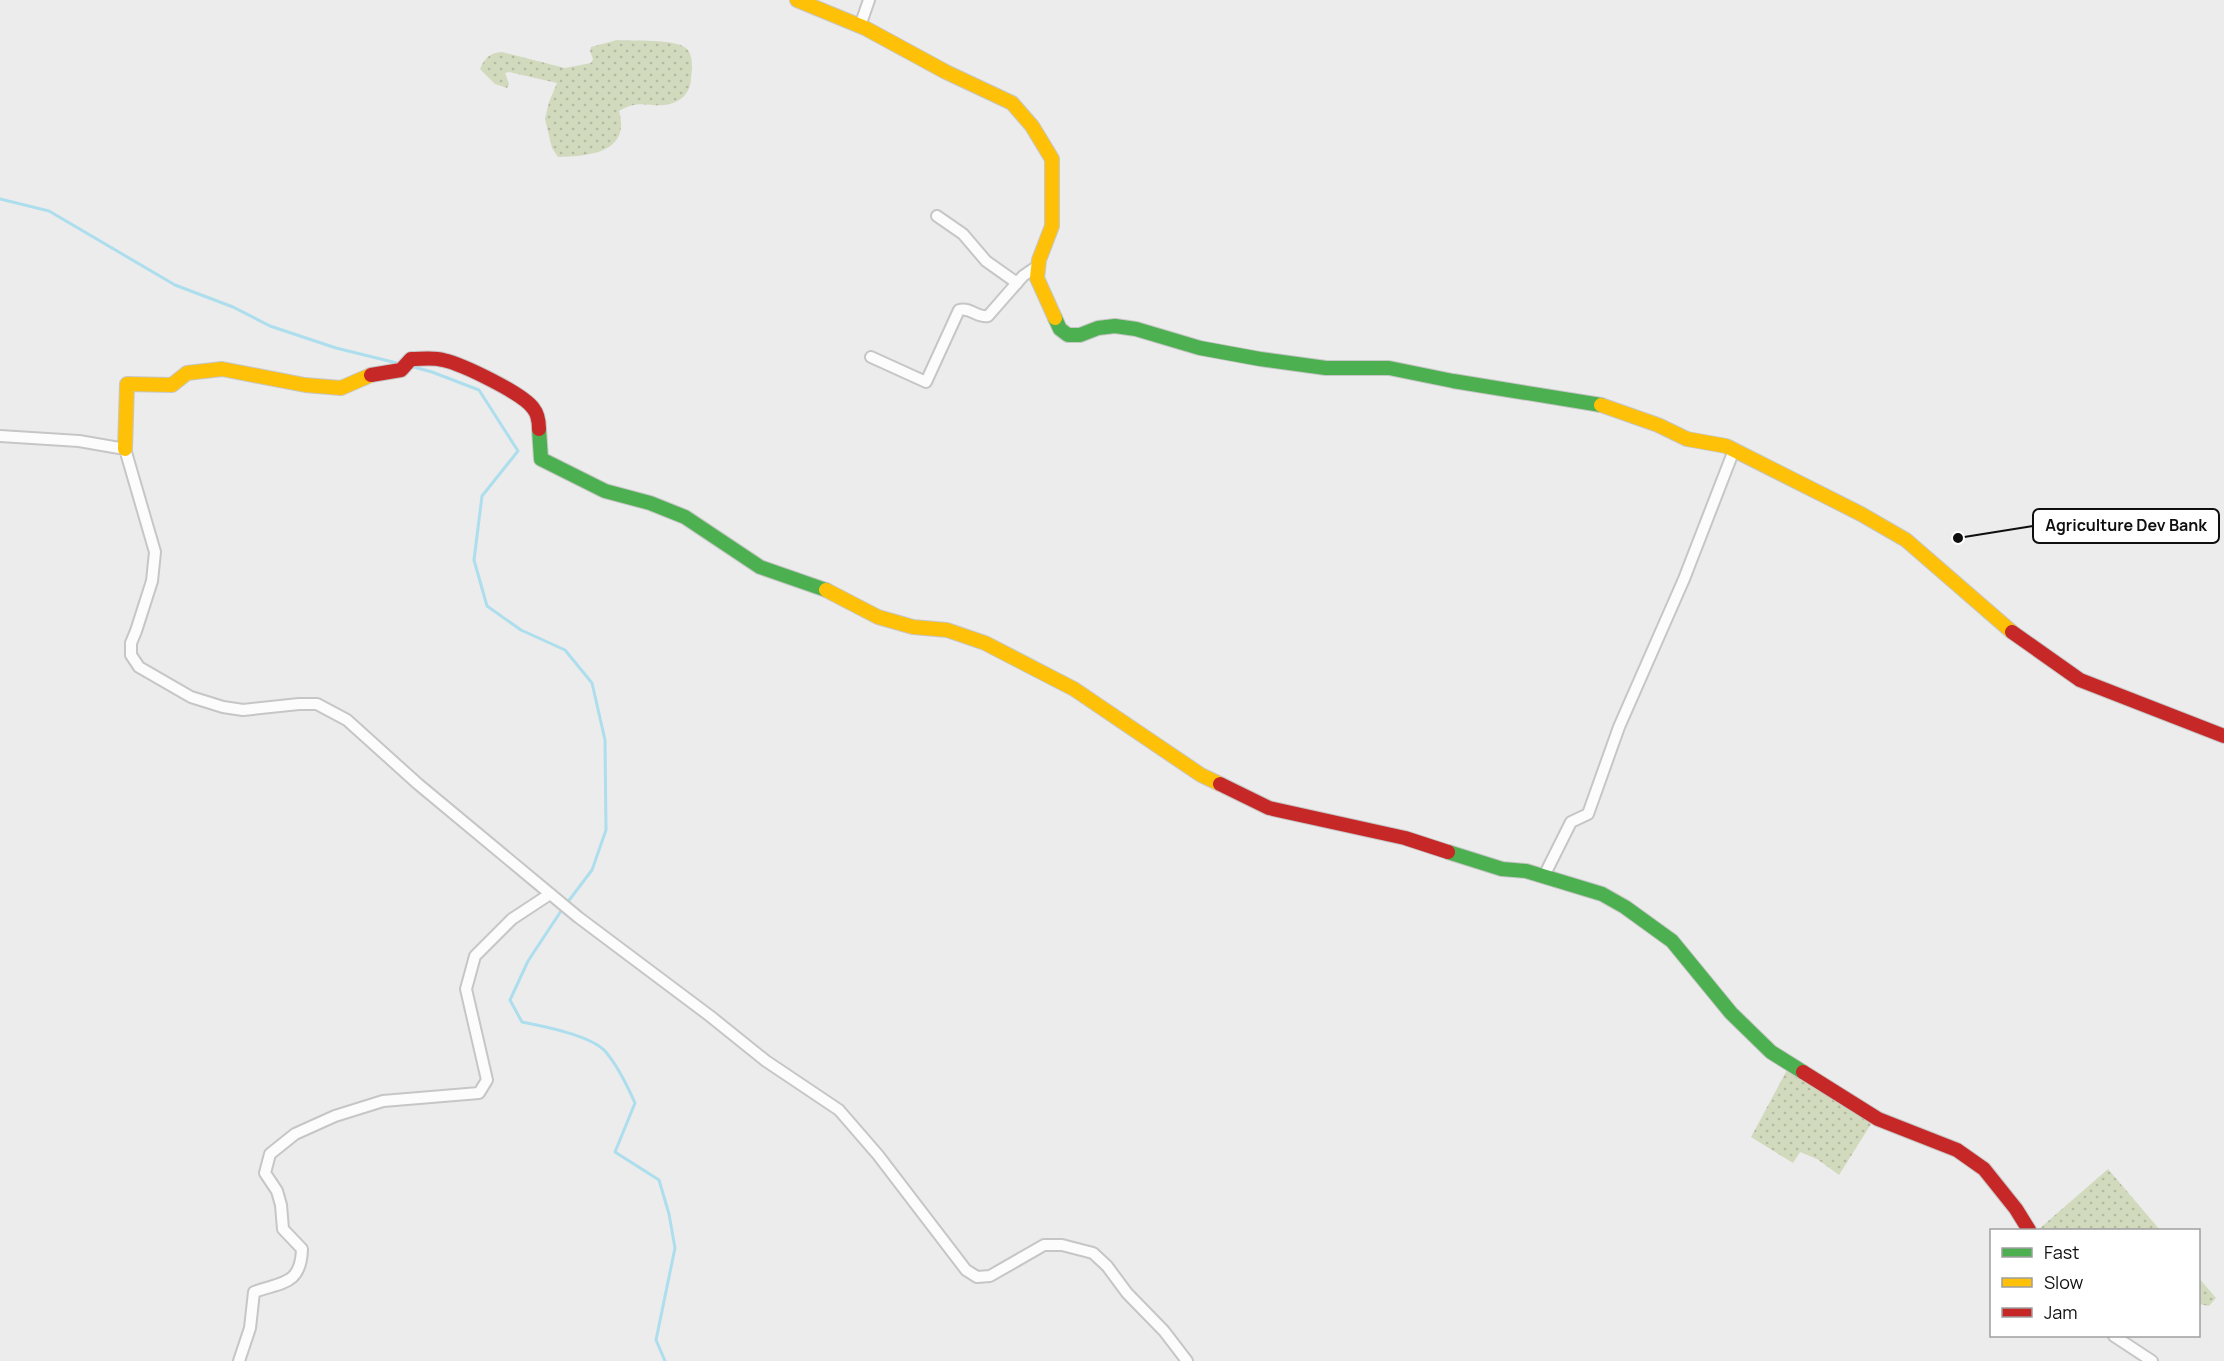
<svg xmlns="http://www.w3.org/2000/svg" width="2224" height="1361" viewBox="0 0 2224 1361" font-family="Manrope,sans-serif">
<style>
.grass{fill:url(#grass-dots)}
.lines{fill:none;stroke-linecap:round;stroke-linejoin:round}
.stream{stroke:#addeed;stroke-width:3}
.street-casing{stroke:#c6c6c6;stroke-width:14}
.fast-casing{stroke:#c6c6c6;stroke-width:16}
.slow-casing{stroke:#c6c6c6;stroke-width:16}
.jam-casing{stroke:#c6c6c6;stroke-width:16}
.street{stroke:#fcfcfc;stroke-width:10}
.fast{stroke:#4caf50;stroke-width:14}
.slow{stroke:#ffc107;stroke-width:14}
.jam{stroke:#c62828;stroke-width:14}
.leader{fill:none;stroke:#0f0f0f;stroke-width:2}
.callout-dot{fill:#0f0f0f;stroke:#fff;stroke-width:2}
.callout{fill:#fff;stroke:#0f0f0f;stroke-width:2}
.callout-label{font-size:16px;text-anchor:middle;font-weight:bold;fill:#0f0f0f}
</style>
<defs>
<pattern id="grass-dots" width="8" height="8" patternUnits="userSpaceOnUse" patternTransform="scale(1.5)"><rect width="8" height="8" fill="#d2dabe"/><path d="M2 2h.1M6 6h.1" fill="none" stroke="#b3baa2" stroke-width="1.8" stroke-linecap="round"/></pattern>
</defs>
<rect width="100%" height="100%" fill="#ececec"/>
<g class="grass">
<path d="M617,40C632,41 675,39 686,48C694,55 692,70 691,79C691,90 683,100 673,103C653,110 641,97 619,111C631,153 589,156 558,157L552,148L545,119L549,102L557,83L509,72L505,73L509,84L507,88L495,84L480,69C485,58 489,53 502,52L565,68L591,63L593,59L590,51L591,47Z"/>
<polygon points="1788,1068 1873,1121 1839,1175 1817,1159 1800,1152 1793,1163 1751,1137"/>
<polygon points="2108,1169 2160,1230 2040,1230 2039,1229"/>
<polygon points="2198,1277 2216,1298 2209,1306 2199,1304"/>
</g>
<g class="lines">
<g class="stream">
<polyline points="0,199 49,211 175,285 233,307 270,326 336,348 401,364"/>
<polyline points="410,366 432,372 479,390 518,451 482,496 474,560 487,606 521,630 565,650 592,683 605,740 606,830 592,870 567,903"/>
<path d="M563,908L528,961L510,1000L522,1022C542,1026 590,1035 605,1051C618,1066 627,1085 635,1103L615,1152L659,1180L669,1214L675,1248L656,1340L665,1361"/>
</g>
<g class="street-casing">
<g id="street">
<polyline points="860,26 869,0"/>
<polyline points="937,216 963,234 986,261 1017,283"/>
<path d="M871,357L926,382L959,310C971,307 977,318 988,316L1023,276L1039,265"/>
<polyline points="0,436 79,441 125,449 155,552 152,581 136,631 131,643 131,655 139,667 191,697 223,707 243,710 299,704 317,704 347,720 418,784 578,917 710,1016 766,1061 839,1110 878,1155 966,1270 977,1277 990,1276 1044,1245 1062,1245 1093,1253 1107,1266 1127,1293 1164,1331 1187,1361"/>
<polyline points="1544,876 1571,822 1588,814 1619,727 1684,579 1734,450"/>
<polyline points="2114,1336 2152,1361"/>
<path d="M239,1361L250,1328L254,1292C282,1282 301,1285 302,1249L283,1229L281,1205L277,1191L265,1173L270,1154L295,1134L335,1116L383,1101L479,1093L487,1080L466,989L475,956L512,919L550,894"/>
</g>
</g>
<g class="fast-casing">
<g id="fast">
<polyline points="1055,318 1060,329 1068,335 1080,335 1098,328 1115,326 1136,329 1200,348 1260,359 1326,368 1389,368 1453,381 1601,405"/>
<polyline points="539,429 541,459 605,491 650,503 685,517 760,567 826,590"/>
<polyline points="1448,852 1502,869 1526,871 1602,894 1625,907 1672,941 1731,1013 1771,1052 1803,1072"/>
</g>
</g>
<g class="slow-casing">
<g id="slow">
<polyline points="797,0 865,28 946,72 1012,103 1032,126 1052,159 1052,226 1039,260 1037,278 1055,318"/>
<polyline points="1601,405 1658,425 1687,439 1726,446 1861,514 1906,540 2012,632"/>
<polyline points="125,449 127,384 172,385 187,373 222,369 305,385 341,388 371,375"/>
<polyline points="826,590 878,617 913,627 947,630 985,643 1074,689 1201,775 1220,784"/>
</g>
</g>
<g class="jam-casing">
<g id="jam">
<path d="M371,375L401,370L411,359C422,359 433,357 443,360C462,364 522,393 533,408C538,414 539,422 539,429"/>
<polyline points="2012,632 2080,680 2224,736"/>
<polyline points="1220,784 1269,808 1405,838 1448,852"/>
<polyline points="1803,1072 1878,1119 1957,1150 1984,1169 2016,1209 2029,1230"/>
</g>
</g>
<use href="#street" class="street"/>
<use href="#fast" class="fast"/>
<use href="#slow" class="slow"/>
<use href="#jam" class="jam"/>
</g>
<path class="leader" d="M1958 538L2033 526"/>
<circle class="callout-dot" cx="1958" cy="538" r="6"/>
<rect class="callout" x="2033" y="509" width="186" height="34" rx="6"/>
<g class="callout-label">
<text x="2126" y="531">Agriculture Dev Bank</text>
</g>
<rect x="1990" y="1229" width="210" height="108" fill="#ffffff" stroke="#9f9f9f" stroke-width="1.5"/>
<rect x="2002" y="1248" width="30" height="9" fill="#4caf50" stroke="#9f9f9f" stroke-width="1.5"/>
<text x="2044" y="1259" font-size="18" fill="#0f0f0f">Fast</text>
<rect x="2002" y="1278" width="30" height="9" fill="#ffc107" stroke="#9f9f9f" stroke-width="1.5"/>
<text x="2044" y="1289" font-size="18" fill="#0f0f0f">Slow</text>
<rect x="2002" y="1308" width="30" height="9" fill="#c62828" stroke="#9f9f9f" stroke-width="1.5"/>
<text x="2044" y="1319" font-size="18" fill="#0f0f0f">Jam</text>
</svg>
